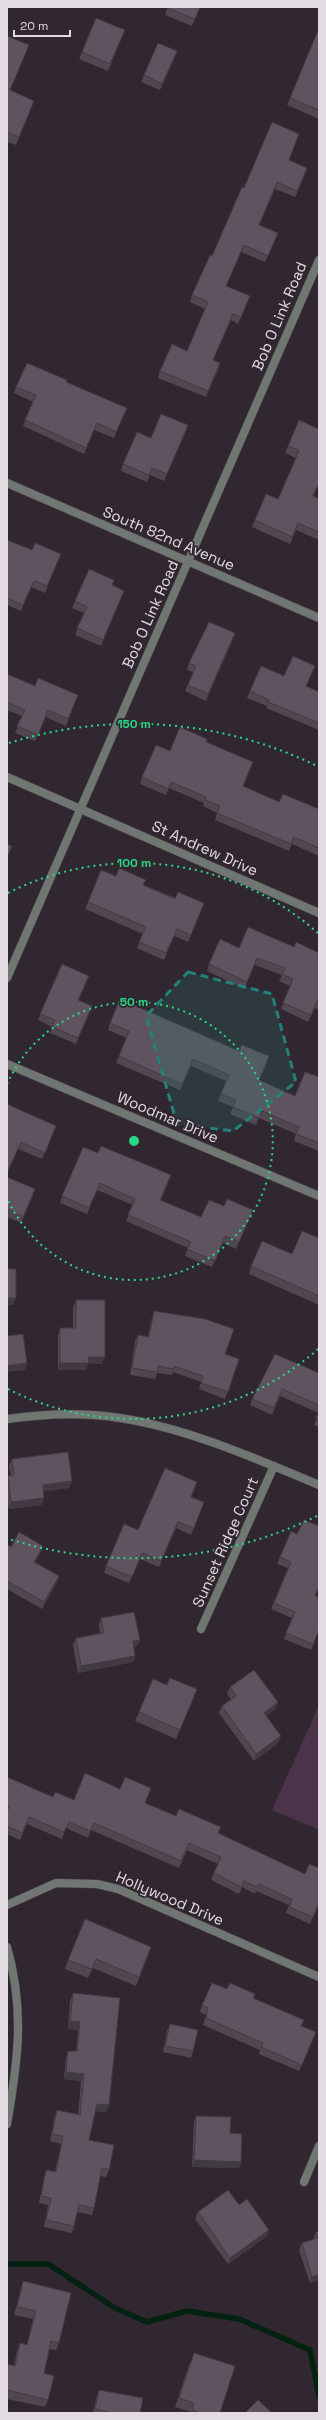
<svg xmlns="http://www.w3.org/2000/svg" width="326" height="2420" viewBox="0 0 326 2420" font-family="'Space Grotesk',sans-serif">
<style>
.green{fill:#4b334a}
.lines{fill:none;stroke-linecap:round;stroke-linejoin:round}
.stream{stroke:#042212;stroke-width:5.5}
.street-casing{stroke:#4d444c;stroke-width:9}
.street{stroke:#707672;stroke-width:8}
.wall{fill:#514751}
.shaded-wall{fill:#423a42}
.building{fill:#5e535e;stroke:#423a42}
.marked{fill:#24807a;fill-opacity:0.2;stroke:#24807a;stroke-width:3;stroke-dasharray:8 5;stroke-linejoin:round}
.ring{fill:none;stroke:#2ad884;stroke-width:2;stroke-dasharray:2 4}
.labels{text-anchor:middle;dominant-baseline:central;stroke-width:3.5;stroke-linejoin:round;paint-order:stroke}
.street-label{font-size:15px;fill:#e2dbe1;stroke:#312730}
.centre{fill:#2ad884;stroke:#312730;stroke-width:2}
.ring-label{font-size:12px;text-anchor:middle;font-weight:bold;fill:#2ad884;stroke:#312730;stroke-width:3.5;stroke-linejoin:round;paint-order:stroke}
</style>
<rect width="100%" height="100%" fill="#312730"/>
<polygon class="green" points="319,1705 319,1830 272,1810"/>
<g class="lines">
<polyline class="stream" points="7,2264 48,2264 115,2308 147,2322 187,2311 239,2319 310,2350 319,2396"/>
<g class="street-casing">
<g id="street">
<polyline points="7,483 319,618"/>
<polyline points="7,777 319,913"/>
<polyline points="7,978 319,260"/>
<polyline points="7,1064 319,1196"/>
<path d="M7,1419C43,1414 84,1412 120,1418C187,1428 257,1459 319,1485"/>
<polyline points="201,1629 274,1466"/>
<polyline points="7,1905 56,1883 97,1884 118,1889 319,1977"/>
<path d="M7,1947C25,2010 18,2061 7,2124"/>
<polyline points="304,2182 319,2146"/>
</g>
</g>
<use href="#street" class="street"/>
</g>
<g class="wall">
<polygon points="168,7 200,7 192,26 165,15"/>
<polygon points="319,28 319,119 287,105"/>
<polygon points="125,30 108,71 79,59 82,52"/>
<polygon points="7,36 29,45 10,90 31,109 16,145 7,142"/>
<polygon points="175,58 160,90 141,82 144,75"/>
<polygon points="299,134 289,160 305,175 295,197 275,189 259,225 278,233 265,262 241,252 226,286 250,296 238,324 231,320 213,360 218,370 206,397 158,378 160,371 187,351 205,309 190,302 192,295 212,256 244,188"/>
<polygon points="16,387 124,414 114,438 94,430 84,454 23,426 33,402 14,393"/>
<polygon points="299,420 314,496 319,499 319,540 296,530 290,544 252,527 255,520 278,499 293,465 296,458 285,453"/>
<polygon points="188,425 164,481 150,475 147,482 121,471 123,464 151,438"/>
<polygon points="7,540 58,560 45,593 31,587 21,611 7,605"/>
<polygon points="112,585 124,591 101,646 75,635 84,613 72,608 75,601"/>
<polygon points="235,633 206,701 185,691 193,672 187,670 189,663"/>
<polygon points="315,666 306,686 319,692 319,730 266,708 267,706 247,698 250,691 284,676"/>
<polygon points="7,674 35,686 78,695 66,726 46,717 35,741 15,733 22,716 7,710"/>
<polygon points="206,742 253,762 243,786 279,802 319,809 319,856 292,844 289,851 215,820 217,813 203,806 204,803 169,788 166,795 140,784 142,777 170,751"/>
<polygon points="116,876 144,885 202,909 188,942 174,936 164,960 137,948 143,934 85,909 88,902"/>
<polygon points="239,948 319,960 319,1010 315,1008 308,1022 281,1009 290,986 279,981 282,975 255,965 244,989 207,971 209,964"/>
<polygon points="89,976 79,1000 92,1006 76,1044 50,1033 52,1027 38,1020 40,1014"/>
<polygon points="110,1023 267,1063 259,1081 295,1096 319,1077 319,1151 294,1141 296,1134 259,1118 256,1125 230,1114 233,1107 218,1101 226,1081 191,1066 180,1090 116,1063 127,1038 108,1030"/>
<polygon points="7,1105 54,1132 42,1159 18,1149 7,1174"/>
<polygon points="98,1153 171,1175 161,1200 201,1217 224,1206 253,1210 236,1249 223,1243 212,1267 185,1256 188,1248 126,1221 133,1205 97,1190 87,1214 60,1203 62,1196"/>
<polygon points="7,1177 33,1196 21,1223 7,1217"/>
<polygon points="319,1238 319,1305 249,1274 251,1266 292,1254"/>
<polygon points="76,1300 102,1364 88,1363 86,1370 58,1370 58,1335 60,1328 73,1328 73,1307"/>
<polygon points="154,1311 225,1354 239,1359 225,1399 199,1389 201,1382 173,1372 172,1375 157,1373 155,1379 130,1375 135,1341 138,1335 148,1336 152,1317"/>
<polygon points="319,1373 319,1427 314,1425 319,1413 280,1396 272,1415 250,1405 252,1399"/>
<polygon points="12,1459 69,1488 43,1491 42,1505 9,1509 7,1497 7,1478 8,1476 11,1476 9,1466"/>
<polygon points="191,1497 204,1502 191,1535 176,1528 159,1567 140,1559 129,1583 104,1573 106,1566 138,1530"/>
<polygon points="319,1526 319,1587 315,1596 319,1598 319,1631 311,1650 284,1639 292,1618 271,1609 288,1568 277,1564 280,1557 297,1534"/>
<polygon points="43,1546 41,1552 35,1562 59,1576 57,1582 42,1609 7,1589 7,1548 11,1547"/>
<polygon points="101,1618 140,1640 137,1646 134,1647 135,1656 133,1662 78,1673 73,1645 76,1638 100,1633 99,1625"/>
<polygon points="167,1685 197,1689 176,1739 135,1721 139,1712"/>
<polygon points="230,1687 278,1702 275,1709 266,1716 281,1736 278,1743 254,1761 219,1713 222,1706 231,1699 227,1694"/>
<polygon points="7,1777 53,1797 74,1800 145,1803 219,1833 305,1874 319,1868 319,1907 318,1906 310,1924 286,1913 289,1905 256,1891 255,1894 242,1887 239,1894 211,1880 218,1864 187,1850 179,1868 91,1830 88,1838 66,1828 62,1839 27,1824 20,1840 7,1834"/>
<polygon points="148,1956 136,1986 93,1968 88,1978 65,1969 68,1960"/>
<polygon points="227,1989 254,1998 302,2026 313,2039 299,2071 259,2054 260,2050 203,2025 206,2015 200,2012 202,2005"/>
<polygon points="73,1993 106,2112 95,2111 89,2140 109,2170 106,2177 100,2176 94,2208 92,2215 77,2212 74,2226 72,2233 44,2227 48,2205 39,2203 44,2177 46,2170 55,2172 61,2144 50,2141 54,2118 57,2110 78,2115 81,2081 64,2079 66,2058 68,2051 76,2051 78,2030 68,2029 70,2001"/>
<polygon points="170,2024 193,2051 191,2058 163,2052 167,2031"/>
<polygon points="196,2116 230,2133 241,2162 239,2168 192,2167 194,2122"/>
<polygon points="239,2205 267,2236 228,2264 195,2219 198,2212"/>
<polygon points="319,2231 319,2280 310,2283 299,2250 302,2243 313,2240 313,2239 316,2232"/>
<polygon points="23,2281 59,2343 56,2350 49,2349 44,2373 48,2400 45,2407 7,2399 7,2364 14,2366 17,2351 20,2343 27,2345 33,2319 14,2315 21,2289"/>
<polygon points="190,2362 220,2413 190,2413 191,2412 175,2407"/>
<polygon points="99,2390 140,2413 93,2413 96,2399"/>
</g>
<g class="shaded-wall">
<polygon points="29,45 26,53 7,98 10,90"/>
<polygon points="177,51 175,58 160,90 162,84"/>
<polygon points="34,101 31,109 16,145 19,137"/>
<polygon points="220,363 218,370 206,397 208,391"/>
<polygon points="188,425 186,432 164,481"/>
<polygon points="124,591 122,597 101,646 103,640"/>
<polygon points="235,633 233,640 206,701 208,694"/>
<polygon points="257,958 255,965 244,989 247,982"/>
<polygon points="92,1006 90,1013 76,1044 78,1038"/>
<polygon points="35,1189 33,1196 21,1223 23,1217"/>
<polygon points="7,1298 16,1298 13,1305 7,1305"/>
<polygon points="88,1357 105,1357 102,1364 88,1363 86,1370 58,1370 60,1363"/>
<polygon points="27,1363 25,1370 7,1372 7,1366"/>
<polygon points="72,1481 69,1488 40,1492 43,1485"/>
<polygon points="44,1498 42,1505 9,1509 11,1502"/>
<polygon points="178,1522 176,1528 159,1567 161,1561"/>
<polygon points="43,1546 41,1552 32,1568 34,1562"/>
<polygon points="59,1576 57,1582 42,1609 44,1602"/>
<polygon points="140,1640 137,1646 130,1648 133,1641"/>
<polygon points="135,1656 133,1662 78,1673 81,1666"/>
<polygon points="197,1689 194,1698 176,1739 180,1730"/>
<polygon points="278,1702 275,1709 261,1719 264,1713"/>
<polygon points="281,1736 278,1743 254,1761 256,1754"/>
<polygon points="70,2021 80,2022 78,2030 68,2029"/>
<polygon points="66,2072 84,2074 81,2081 64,2079"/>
<polygon points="97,2104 109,2105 106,2112 94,2111"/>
<polygon points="194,2160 241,2162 239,2168 192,2167"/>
<polygon points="269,2230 267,2236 228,2264 230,2258"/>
<polygon points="319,2274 319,2280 310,2283 312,2277"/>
</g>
<g class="building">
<polygon points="168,7 200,7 195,19 168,8"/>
<polygon points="96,18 125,30 110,64 82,52"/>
<polygon points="319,28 319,110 290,98"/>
<polygon points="7,36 29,45 10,90 34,101 19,137 7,132"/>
<polygon points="158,43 177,51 162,84 144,75"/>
<polygon points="272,122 299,134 289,160 307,168 297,191 277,182 259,225 278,233 268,256 244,245 226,286 250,296 241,317 233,314 213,360 220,363 208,391 160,371 172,344 187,351 208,302 192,295 210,255 212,256 242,187 244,188"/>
<polygon points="27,363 67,380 66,382 127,408 116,432 97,423 86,448 25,420 36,395 16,387"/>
<polygon points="161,414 188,425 167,474 152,468 149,475 123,464 137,432 151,438"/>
<polygon points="299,420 319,429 319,483 313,496 319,499 319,532 298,523 292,537 255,520 266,494 278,499 293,465 299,450 288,446"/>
<polygon points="7,540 32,550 35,543 61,554 47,586 34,581 23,605 7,598"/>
<polygon points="89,569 114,580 112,585 124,591 103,640 77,628 87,607 75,601"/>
<polygon points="209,622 235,633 208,694 188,685 196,666 189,663"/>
<polygon points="293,656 315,666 306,686 319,692 319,723 268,702 269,700 250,691 261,666 284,676"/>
<polygon points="7,674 35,686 38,678 78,695 68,719 48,710 38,735 17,726 25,710 7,702"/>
<polygon points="180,727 207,739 206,742 253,762 243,786 279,802 283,794 319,809 319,848 294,837 291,844 217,813 220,806 205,800 206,797 171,782 168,789 142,777 156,745 170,751"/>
<polygon points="7,844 12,846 7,857"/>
<polygon points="119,868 146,880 143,885 175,899 178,892 204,903 191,935 177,929 166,953 139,942 146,927 88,902 101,870 116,876"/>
<polygon points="248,927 294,947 296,942 319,953 319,957 318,960 319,960 319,1001 317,1001 311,1015 283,1003 293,979 282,974 285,968 257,958 247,982 209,964 220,939 239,948"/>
<polygon points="62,964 89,976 78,1000 92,1006 78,1038 52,1027 55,1020 40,1014"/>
<polygon points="120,999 239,1051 242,1045 269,1056 259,1080 295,1096 305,1072 319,1077 319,1143 296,1134 299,1127 262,1111 259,1118 233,1107 236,1100 221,1094 229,1075 193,1059 182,1084 119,1056 129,1031 110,1023"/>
<polygon points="7,1104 56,1126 45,1153 21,1142 7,1173"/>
<polygon points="101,1146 171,1175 160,1200 201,1217 209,1200 224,1206 227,1199 253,1210 239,1242 225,1236 215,1261 187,1249 191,1242 128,1215 135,1199 100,1183 89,1208 62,1196 83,1147 98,1153"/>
<polygon points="7,1177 35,1189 23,1217 7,1209"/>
<polygon points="302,1231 319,1238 319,1296 251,1266 262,1241 292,1254"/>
<rect x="7" y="1269" width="9" height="29"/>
<polygon points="76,1300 105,1300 105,1357 88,1357 89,1363 60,1363 60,1328 76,1328"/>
<polygon points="154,1311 205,1319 234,1329 225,1354 239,1359 228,1392 201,1383 203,1376 174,1366 174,1369 158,1366 157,1372 132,1368 138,1335 149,1337"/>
<polygon points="23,1334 27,1363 7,1366 7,1336"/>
<polygon points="275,1354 319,1373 319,1405 282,1389 274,1408 252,1399"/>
<polygon points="319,1412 319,1419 316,1418"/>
<polygon points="68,1452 72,1481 43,1485 44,1498 11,1502 8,1476 14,1475 12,1459"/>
<polygon points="165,1468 197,1482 191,1497 204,1502 194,1528 178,1522 161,1561 142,1553 132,1577 106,1566 124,1524 138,1530"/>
<polygon points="304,1520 319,1526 319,1586 315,1596 319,1598 319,1630 313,1644 286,1633 295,1612 274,1603 291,1562 280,1557 291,1531 297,1534"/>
<polygon points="19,1532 43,1546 34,1562 59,1576 44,1602 7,1581 7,1548 8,1545 11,1547"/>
<polygon points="134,1612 140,1640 133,1641 135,1656 81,1666 76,1638 104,1633 101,1618"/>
<polygon points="254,1670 278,1702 264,1713 281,1736 256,1754 222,1706 236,1696 230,1687"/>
<polygon points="170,1678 197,1689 180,1730 139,1712 153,1679 167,1685"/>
<polygon points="85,1773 120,1789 125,1777 151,1788 145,1803 176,1816 179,1809 221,1827 218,1833 305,1874 309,1864 319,1868 319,1903 313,1917 289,1907 292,1899 259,1884 257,1887 244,1881 241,1887 214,1873 221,1857 189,1843 181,1861 94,1823 90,1831 69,1822 64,1832 29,1817 22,1833 7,1826 7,1811 9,1807 7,1807 7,1777 53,1797 55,1792 74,1800"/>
<polygon points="85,1919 151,1947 139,1977 96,1959 92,1969 68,1960"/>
<polygon points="212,1983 227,1989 230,1983 255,1994 253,1998 304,2020 301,2026 316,2032 302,2065 261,2047 263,2043 206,2018 208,2008 202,2005"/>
<polygon points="73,1993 120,1998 109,2105 97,2104 89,2140 114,2145 109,2170 102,2168 94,2208 79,2205 74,2226 46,2220 51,2198 41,2196 46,2170 56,2172 63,2136 52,2134 57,2110 80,2115 84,2074 66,2072 68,2051 77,2051 80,2022 70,2021"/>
<polygon points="170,2024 198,2030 193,2051 165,2046"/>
<polygon points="196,2116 231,2117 230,2133 242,2134 241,2162 194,2160"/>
<polygon points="228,2190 239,2205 247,2199 269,2230 230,2258 198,2212"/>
<polygon points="319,2231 319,2274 312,2277 302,2243 317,2238 316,2232"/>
<polygon points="23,2281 71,2293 59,2343 51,2341 44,2373 54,2376 48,2400 7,2390 7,2364 15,2366 20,2343 27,2345 36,2311 17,2307"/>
<polygon points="194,2353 235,2366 220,2413 202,2413 192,2410 194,2403 179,2398"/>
<polygon points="99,2390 143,2398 140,2413 112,2413 95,2409"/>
<polygon points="258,2400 272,2413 245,2413"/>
</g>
<path class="marked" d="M188,972L272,994L296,1082L233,1131L177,1124L146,1016Z"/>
<g class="ring">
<path d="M7 1084A139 139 0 1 1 7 1198"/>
<path d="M318 1349A278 278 0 0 1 8 1389M8 893A278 278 0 0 1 318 933"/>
<path d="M317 1516A417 417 0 0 1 9 1539M9 743A417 417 0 0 1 317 766"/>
</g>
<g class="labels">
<g class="street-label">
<text transform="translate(279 316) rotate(-67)">Bob O Link Road</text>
<text transform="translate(169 538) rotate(23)">South 82nd Avenue</text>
<text transform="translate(150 614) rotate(-66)">Bob O Link Road</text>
<text transform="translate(205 848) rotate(24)">St Andrew Drive</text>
<text transform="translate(168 1117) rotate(23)">Woodmar Drive</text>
<text transform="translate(225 1542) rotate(-66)">Sunset Ridge Court</text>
<text transform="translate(170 1898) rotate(23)">Hollywood Drive</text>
</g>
</g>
<circle cx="134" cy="1141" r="6" class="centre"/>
<g class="ring-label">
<text x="134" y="728">150 m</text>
<text x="134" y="867">100 m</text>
<text x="134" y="1006">50 m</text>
</g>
<rect width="326" height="2420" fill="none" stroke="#e2dbe1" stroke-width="16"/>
<path d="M14 30v6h56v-6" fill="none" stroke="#e2dbe1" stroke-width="2"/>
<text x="20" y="30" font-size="12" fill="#e2dbe1" stroke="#312730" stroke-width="3" paint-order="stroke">20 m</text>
</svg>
